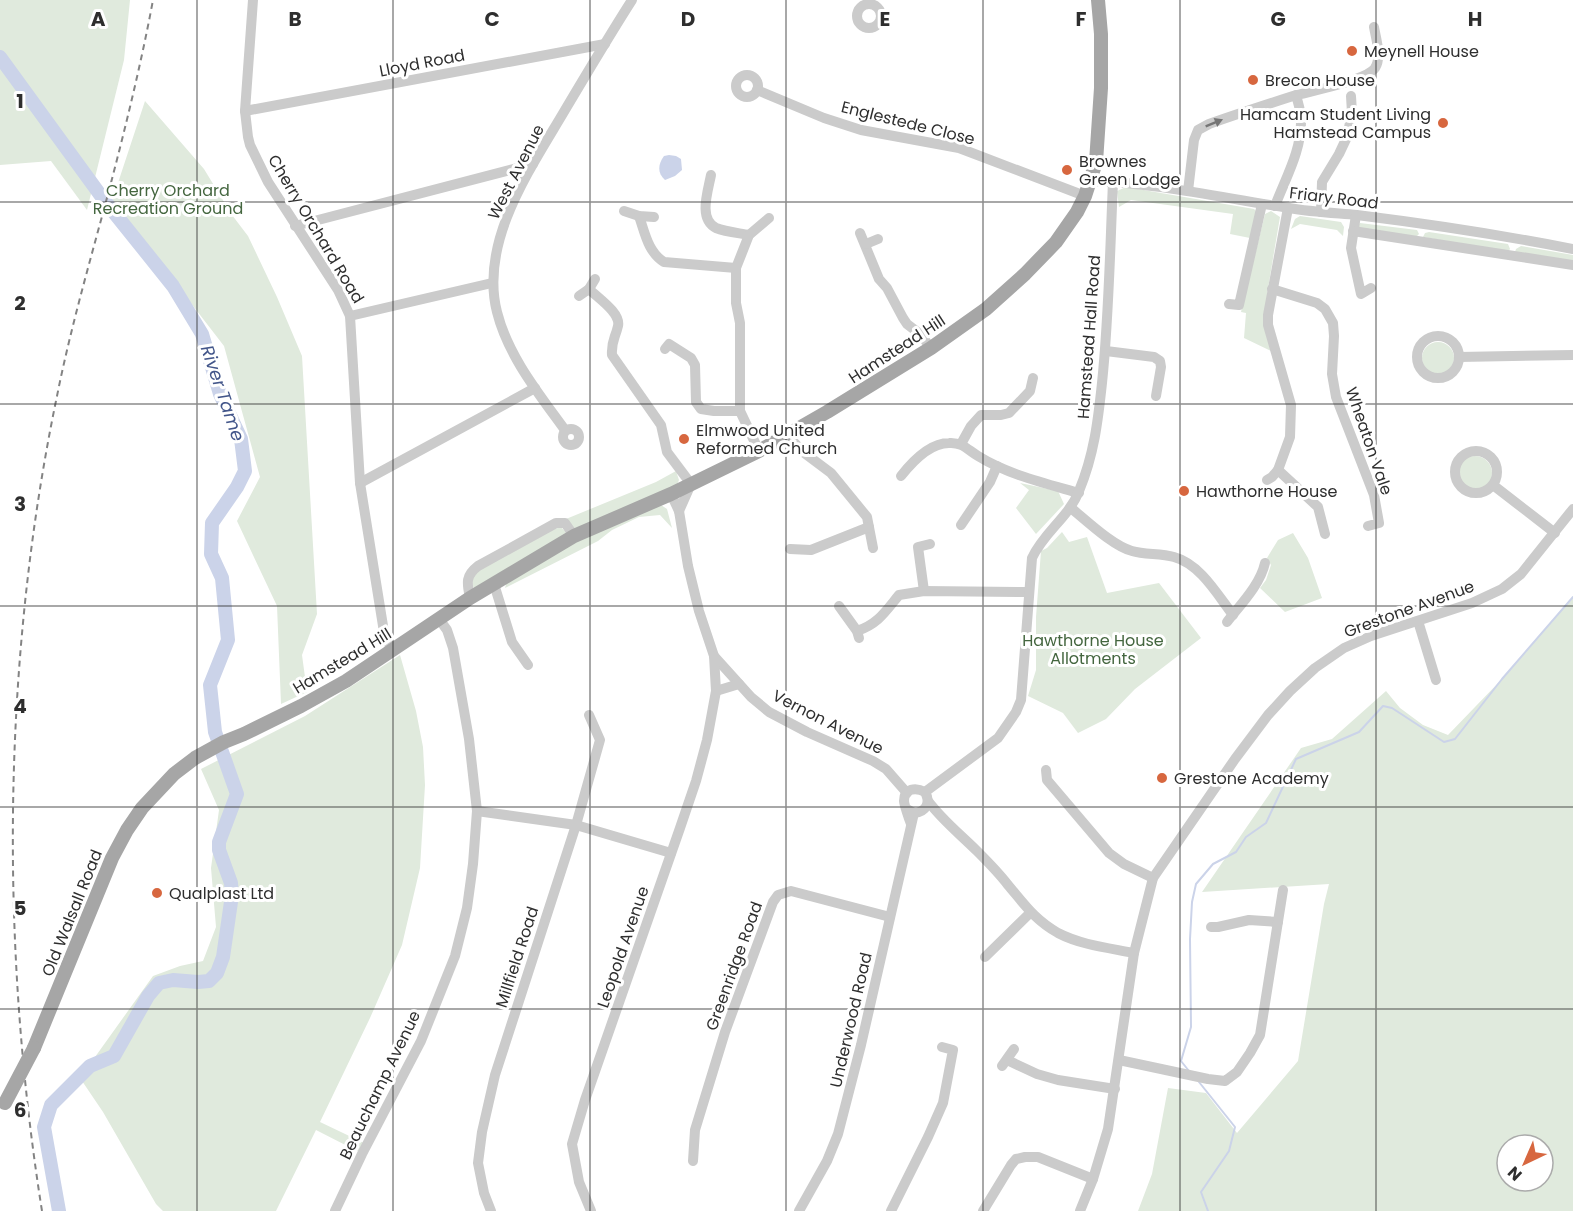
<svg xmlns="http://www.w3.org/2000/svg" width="1573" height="1211" viewBox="0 0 1573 1211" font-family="Poppins,sans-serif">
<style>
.green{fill:#e0eadd;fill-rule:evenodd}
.water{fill:#cbd3e9}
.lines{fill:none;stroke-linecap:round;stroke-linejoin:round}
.stream{stroke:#cbd3e9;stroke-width:2}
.river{stroke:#cbd3e9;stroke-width:14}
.minor{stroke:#cbcbcb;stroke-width:10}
.major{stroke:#a6a6a6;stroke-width:14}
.rail{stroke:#838383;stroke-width:2;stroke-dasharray:6 4.5;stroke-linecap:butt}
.major-bridge{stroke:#a6a6a6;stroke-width:14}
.oneway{fill:#757575}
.grid{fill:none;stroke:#2e2e2e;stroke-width:1.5;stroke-opacity:0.55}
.poi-dot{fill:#d7673f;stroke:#fff;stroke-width:2}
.labels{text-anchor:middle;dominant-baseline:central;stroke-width:6;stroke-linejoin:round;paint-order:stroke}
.poi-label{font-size:16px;fill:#2e2e2e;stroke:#fff;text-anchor:start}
.street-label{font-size:16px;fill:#2e2e2e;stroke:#fff}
.park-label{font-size:16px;fill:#44663f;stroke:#fff}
.water-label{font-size:18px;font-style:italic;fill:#43568a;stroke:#fff}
.grid-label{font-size:20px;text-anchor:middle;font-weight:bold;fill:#2e2e2e;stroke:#fff;stroke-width:6;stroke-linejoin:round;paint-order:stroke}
</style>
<rect width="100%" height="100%" fill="#fff"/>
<g class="green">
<polygon points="0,0 130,0 124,60 87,210 51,161 0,165"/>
<polygon points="145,101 204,169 232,215 248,236 277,297 302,356 317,614 302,655 307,692 281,704 277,606 237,521 260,477 224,346 112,201"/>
<polygon points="1126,187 1254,209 1256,211 1250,238 1230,234 1233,214 1131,200 1119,207 1117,191"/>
<polygon points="1271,211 1280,217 1267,294 1271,351 1244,338 1246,313 1241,312 1265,214"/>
<polygon points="1300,216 1341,222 1344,227 1343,236 1337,230 1300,224 1291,229 1295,219"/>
<polygon points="1360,223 1417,230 1419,234 1416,237 1359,230 1358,225"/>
<polygon points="1429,232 1508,244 1510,249 1508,252 1423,237 1425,233"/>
<polygon points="1521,246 1573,255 1573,263 1515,252 1516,249"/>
<circle cx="1438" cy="358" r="16"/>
<circle cx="1475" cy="473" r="17"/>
<polygon points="676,471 679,480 677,485 576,530 566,519 656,482"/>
<polygon points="1020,483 1058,491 1064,504 1036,534 1016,508 1029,490"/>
<polygon points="661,505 667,509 672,528 660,515 639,517 612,530 598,541 505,588 507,581 585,536"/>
<polygon points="561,527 569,536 474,591 471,574 539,534"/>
<polygon points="1062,532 1069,542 1087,537 1107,593 1159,583 1201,638 1135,689 1106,719 1078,733 1063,713 1028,696 1036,670 1036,617 1041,551 1047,548"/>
<polygon points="1293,533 1308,558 1322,598 1285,612 1260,588 1266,580 1271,565 1267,558 1278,540"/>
<path d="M1573,597V1211H1138L1152,1174L1168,1088L1206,1093L1237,1133L1298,1061L1324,904L1329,884L1202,892L1301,748L1332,739L1386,691L1400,708L1423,725L1448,735L1502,679ZM1507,1145H1543V1181H1507Z"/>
<polygon points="400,655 416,711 423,747 425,785 420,868 402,945 370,1018 320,1122 364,1143 359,1152 316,1130 276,1211 163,1211 156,1204 103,1112 80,1078 153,976 180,966 203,961 216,927 211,868 219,810 201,769 305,716"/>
</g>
<path class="water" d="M669,155L676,156L681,159L682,170L675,176L665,180C657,173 658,164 664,156Z"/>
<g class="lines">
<g class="stream">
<polyline points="1189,1071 1181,1061 1191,1027 1190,939 1192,902 1196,884 1213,864 1236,852 1246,837 1266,823 1296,759 1359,732 1383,706 1392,708 1444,742 1455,739 1502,679 1573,597"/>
<polyline points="1199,1082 1235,1127 1229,1151 1201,1192 1208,1211"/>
</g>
<polyline class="river" points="0,57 104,200 173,286 202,334 220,394 241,439 245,471 237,487 212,523 211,554 222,578 228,640 210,685 215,732 237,794 219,842 219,850 231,883 232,895 223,957 217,973 209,981 198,982 173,980 159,983 148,996 114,1056 90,1066 51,1105 44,1127 59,1211"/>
<g class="minor">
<polyline points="253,0 245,111 248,137 250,145 268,182 338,290 350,316 360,483 384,632 392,651"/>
<circle cx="869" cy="16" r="12"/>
<circle cx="747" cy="86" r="11"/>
<polyline points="757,90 824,118 861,130 959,148 1085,196"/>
<polyline points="245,111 605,44"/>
<path d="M711,175C708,191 698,219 716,228C726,232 739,233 749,235"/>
<path d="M1091,181C1158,183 1223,198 1289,208C1312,212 1335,213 1357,215C1429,224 1502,235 1573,249"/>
<path d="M1188,191L1194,140L1198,130L1209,124C1237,114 1265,105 1293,96C1310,91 1366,81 1375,68C1382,57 1376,39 1374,27"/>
<path d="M1275,206C1286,177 1302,150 1301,119C1301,111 1298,103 1296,95"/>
<polyline points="624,211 639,216 654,217"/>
<polyline points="1321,212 1322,182 1339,154 1347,137 1352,113 1351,96"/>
<polyline points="1356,215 1351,248 1361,294 1371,288"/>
<path d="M639,216C645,233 648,252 664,262L736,268"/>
<polyline points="295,226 533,164"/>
<polyline points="1353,231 1573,265"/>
<polyline points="860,233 879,279 887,288 903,318 907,324 920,334 931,348"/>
<polyline points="866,244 878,239"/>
<path d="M589,289C598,298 621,313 618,326C615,339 611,341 612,355L661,425L667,452L691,484L679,511L671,494"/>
<polyline points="1272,289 1317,303 1325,309 1333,323 1334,336 1332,374 1336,397 1374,495 1379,523 1368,526"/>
<polyline points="579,296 589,289 595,279"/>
<polyline points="1229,304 1239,305 1262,204"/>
<polyline points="350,316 492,283"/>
<circle cx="1438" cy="357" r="21"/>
<polyline points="665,349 669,344 691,358 695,365 696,402 701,409 714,411 740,411"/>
<polyline points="1106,351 1154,357 1160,361 1161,367 1156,396"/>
<polyline points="1459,357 1573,355"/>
<circle cx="571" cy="437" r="8"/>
<path d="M565,430C539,394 508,356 497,312C479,241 531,168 565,110C587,73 609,36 632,0"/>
<polyline points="787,435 803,452 831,473 867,517 873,548"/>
<polyline points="961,444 971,426 981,415 1001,415 1009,413 1030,391 1033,378"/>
<polyline points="759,451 740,411 740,323 736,303 736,268 749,235 769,218"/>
<circle cx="1476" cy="472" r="21"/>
<polyline points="1278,470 1318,507 1325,534"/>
<path d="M901,476C912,462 930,443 949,443C962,442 968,450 978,456C1009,475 1044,483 1079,493"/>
<polyline points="1267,480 1272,477 1278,470 1290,437 1291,405 1268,325 1268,315 1288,208"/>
<polyline points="360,483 535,388"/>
<polyline points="1493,485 1555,533"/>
<path d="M1071,508C1087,521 1113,546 1132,551C1145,555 1160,553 1174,557C1200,564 1217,594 1233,615"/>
<polyline points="679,511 688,566 699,611 714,656 751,697 769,712 807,732 873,761 886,769 907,793"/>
<polyline points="961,525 990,482 997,466"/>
<polyline points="790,549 811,550 869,527"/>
<polyline points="494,584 512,642 528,665"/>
<polyline points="924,591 918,547 930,544"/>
<path d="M470,598C467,583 465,576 478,566L556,523H565L574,536"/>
<polyline points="839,606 857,631 859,638"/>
<polyline points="1418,621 1436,680"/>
<path d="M1227,622C1241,604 1260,585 1265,563"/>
<path d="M857,631C878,624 885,612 899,595L924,591L1029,592"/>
<polyline points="716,691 739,684"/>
<polyline points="1046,770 1047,780 1109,853 1124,864 1153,878"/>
<path d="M925,792L998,738L1016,712L1021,700L1032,558C1044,532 1069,517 1079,491C1094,455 1098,421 1102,383C1109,316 1110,249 1113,182"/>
<path d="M928,801C943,821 960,834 977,851C988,862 999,873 1008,885C1025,905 1035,920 1058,933C1081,945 1109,948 1134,953"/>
<path d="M907,809L914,813C926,812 931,803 925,792C916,787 904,788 904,801C904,804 909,819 911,824"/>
<polyline points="477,811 576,825 671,853"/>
<polyline points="1211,927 1218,927 1249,920 1278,922"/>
<polyline points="985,957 1030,913"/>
<polyline points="1007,1060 1037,1074 1058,1080 1115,1089"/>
<polyline points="1119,1060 1208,1079 1225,1081 1237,1072 1250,1053 1260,1035 1283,890"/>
<polyline points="1002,1066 1014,1049"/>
<polyline points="693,1161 695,1130 725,1032 773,902 778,895 791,891 890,917"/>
<polyline points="335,1211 362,1154 421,1041 455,956 467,908 473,864 477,811 469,739 453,648 447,630 439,619"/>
<polyline points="491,1211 484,1193 478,1163 482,1132 495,1075 576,825 600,740 589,715"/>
<polyline points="591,1211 579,1182 572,1144 585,1100 680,828 696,781 707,740 716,691 714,656"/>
<polyline points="799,1211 827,1161 838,1134 861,1045 914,813"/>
<polyline points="891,1211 928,1137 943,1103 953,1050 942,1047"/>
<polyline points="983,1211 1011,1165 1016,1159 1025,1157 1038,1157 1093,1179"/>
<polyline points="1080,1211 1093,1179 1108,1129 1134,953 1153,878 1235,759 1268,715 1290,691 1315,668 1344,648 1371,636 1472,603 1502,589 1521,574 1573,509"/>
</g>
<polyline class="major" points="34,1048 112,858 127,830 142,808 174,774 195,758 224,742 244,734 301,706 346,681 470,598 574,536 671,494 759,451 827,412 931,348 986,309 1025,274 1056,242 1077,212 1085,196 1096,162 1101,88 1101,34 1098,0"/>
<path class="rail" d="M42,1211C0,946 2,660 57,396C72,321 94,248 113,175C128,117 142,59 153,0"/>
<polyline class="major-bridge" points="5,1103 34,1048"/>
</g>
<defs><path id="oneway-solid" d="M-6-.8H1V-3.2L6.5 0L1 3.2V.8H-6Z" transform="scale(1.5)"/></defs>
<use class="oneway" href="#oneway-solid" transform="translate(1214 123) rotate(-22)"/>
<path class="grid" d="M197,0V1211M393,0V1211M590,0V1211M786,0V1211M983,0V1211M1180,0V1211M1376,0V1211M0,202H1573M0,404H1573M0,606H1573M0,807H1573M0,1009H1573"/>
<g class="poi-dot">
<circle cx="1352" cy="51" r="6"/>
<circle cx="1253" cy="80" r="6"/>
<circle cx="1443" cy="123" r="6"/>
<circle cx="1067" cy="170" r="6"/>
<circle cx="684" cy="439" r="6"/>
<circle cx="1184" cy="491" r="6"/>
<circle cx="1162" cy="778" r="6"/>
<circle cx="157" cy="893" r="6"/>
</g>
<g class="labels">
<g class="poi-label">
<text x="1364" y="51">Meynell House</text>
<text x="1265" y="80">Brecon House</text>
<text x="1431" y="114" text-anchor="end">Hamcam Student Living<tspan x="1431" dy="18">Hamstead Campus</tspan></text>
<text x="1079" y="161">Brownes<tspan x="1079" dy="18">Green Lodge</tspan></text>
<text x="696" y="430">Elmwood United<tspan x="696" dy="18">Reformed Church</tspan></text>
<text x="1196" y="491">Hawthorne House</text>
<text x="1174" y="778">Grestone Academy</text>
<text x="169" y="893">Qualplast Ltd</text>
</g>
<g class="street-label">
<text transform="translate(422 63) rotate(-11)">Lloyd Road</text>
<text transform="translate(908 123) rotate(14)">Englestede Close</text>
<text transform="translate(516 172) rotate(-63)">West Avenue</text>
<text transform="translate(1334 198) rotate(7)">Friary Road</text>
<text transform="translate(316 229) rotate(59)">Cherry Orchard Road</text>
<text transform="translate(1089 337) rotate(-86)">Hamstead Hall Road</text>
<text transform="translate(897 349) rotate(-33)">Hamstead Hill</text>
<text transform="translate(1369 441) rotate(71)">Wheaton Vale</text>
<text transform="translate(1409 609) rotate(-20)">Grestone Avenue</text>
<text transform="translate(342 661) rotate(-31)">Hamstead Hill</text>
<text transform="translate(828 722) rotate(27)">Vernon Avenue</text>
<text transform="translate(72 913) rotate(-68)">Old Walsall Road</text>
<text transform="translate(623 947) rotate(-71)">Leopold Avenue</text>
<text transform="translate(517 957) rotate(-72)">Millfield Road</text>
<text transform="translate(734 966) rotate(-70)">Greenridge Road</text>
<text transform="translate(851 1020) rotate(-77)">Underwood Road</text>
<text transform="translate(380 1085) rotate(-64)">Beauchamp Avenue</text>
</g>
<g class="park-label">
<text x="168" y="190">Cherry Orchard<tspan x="168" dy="18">Recreation Ground</tspan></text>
<text x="1093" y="640">Hawthorne House<tspan x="1093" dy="18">Allotments</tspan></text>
</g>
<g class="water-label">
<text transform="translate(223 393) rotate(71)">River Tame</text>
</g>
</g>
<g class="grid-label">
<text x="98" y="26">A</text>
<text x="295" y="26">B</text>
<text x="492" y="26">C</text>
<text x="688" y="26">D</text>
<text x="885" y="26">E</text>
<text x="1081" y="26">F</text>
<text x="1278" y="26">G</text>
<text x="1475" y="26">H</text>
<text x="20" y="108">1</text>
<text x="20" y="310">2</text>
<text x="20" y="511">3</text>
<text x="20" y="713">4</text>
<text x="20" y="915">5</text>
<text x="20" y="1117">6</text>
</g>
<g transform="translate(1525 1163) rotate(224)"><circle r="28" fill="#ffffff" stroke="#ababab" stroke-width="1.5"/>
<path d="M0-4.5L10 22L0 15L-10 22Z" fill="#d7673f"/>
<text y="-9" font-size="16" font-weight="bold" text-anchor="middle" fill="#2e2e2e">N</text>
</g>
</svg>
